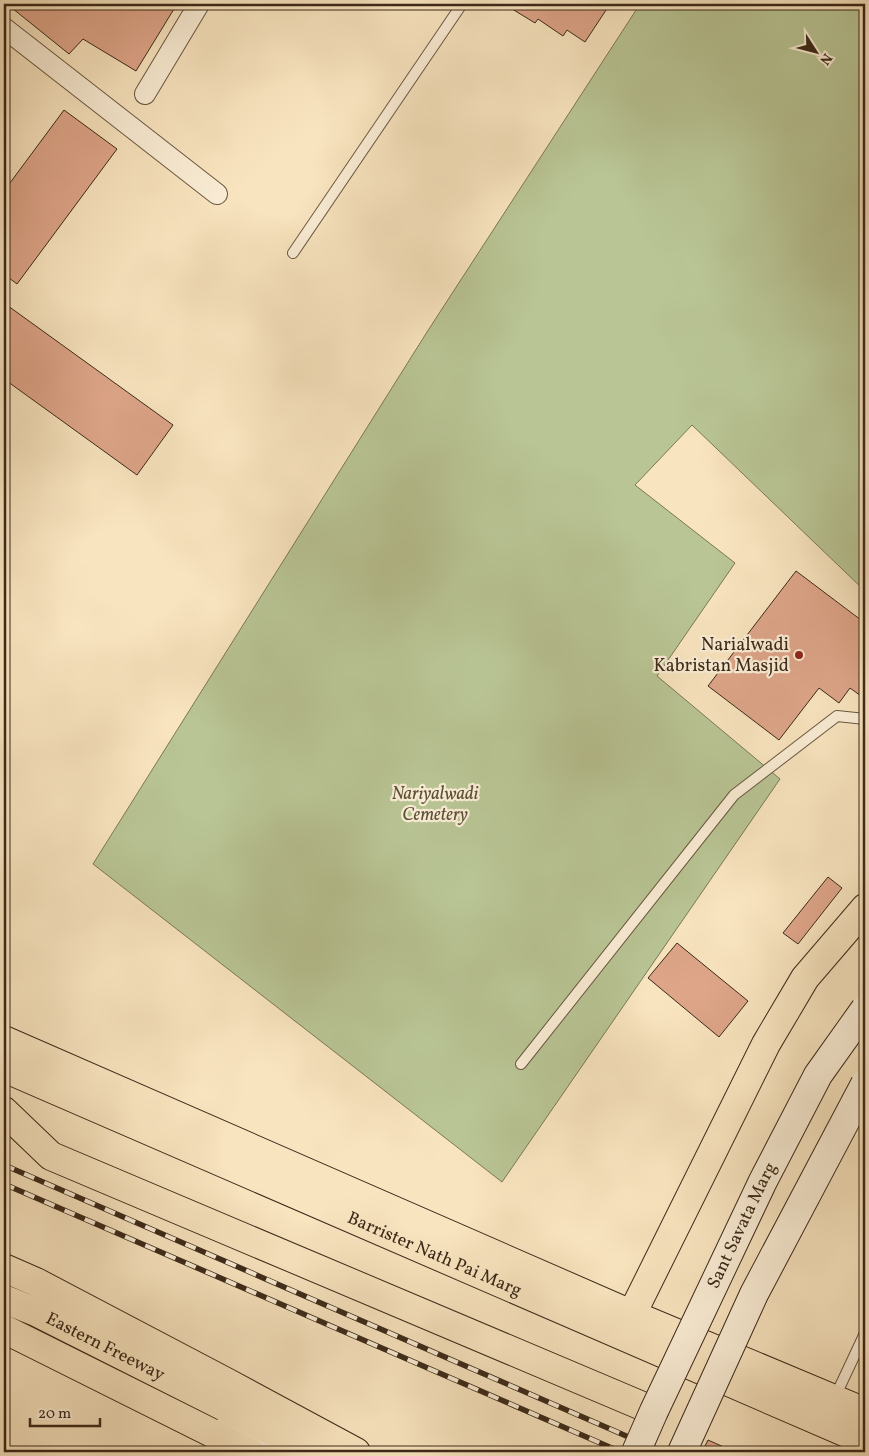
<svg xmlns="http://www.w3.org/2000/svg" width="869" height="1456" viewBox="0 0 869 1456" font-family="Vollkorn,serif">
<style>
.green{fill:#b9c595;stroke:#7a7757}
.building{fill:#dea589;stroke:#3b2919}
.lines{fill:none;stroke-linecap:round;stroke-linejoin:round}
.lane-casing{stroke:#6a5842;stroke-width:12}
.street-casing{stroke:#6a5842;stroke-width:22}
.secondary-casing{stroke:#3b2919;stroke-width:30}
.primary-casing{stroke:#3b2919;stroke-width:30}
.highway-casing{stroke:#3b2919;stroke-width:30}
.lane{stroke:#faedd5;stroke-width:10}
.street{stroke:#faedd5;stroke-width:20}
.secondary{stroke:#faedd5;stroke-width:28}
.primary{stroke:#f8e4bf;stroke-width:28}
.highway{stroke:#f8e4bf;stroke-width:28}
.rail-casing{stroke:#3b2919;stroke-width:5.5}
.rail{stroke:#faedd5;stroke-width:4;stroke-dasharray:11;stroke-linecap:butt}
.secondary-bridge-casing{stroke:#3b2919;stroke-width:30;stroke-linecap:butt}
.secondary-bridge{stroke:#faedd5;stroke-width:28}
.poi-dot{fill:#8f2418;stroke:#faedd5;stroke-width:2}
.labels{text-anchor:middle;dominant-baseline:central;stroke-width:4.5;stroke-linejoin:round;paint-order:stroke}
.poi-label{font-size:18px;fill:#3b2919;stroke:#faedd5;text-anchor:end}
.park-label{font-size:18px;font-style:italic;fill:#5a5038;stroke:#faedd5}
.street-label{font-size:18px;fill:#3b2919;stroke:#faedd5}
</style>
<rect width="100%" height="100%" fill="#f8e4bf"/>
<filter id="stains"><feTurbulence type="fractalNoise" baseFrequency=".004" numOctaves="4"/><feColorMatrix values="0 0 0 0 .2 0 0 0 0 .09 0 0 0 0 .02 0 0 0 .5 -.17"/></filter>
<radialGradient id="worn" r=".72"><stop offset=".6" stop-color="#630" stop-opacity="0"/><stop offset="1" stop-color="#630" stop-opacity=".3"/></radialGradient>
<polygon class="green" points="640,4 865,4 865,591 692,425 635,485 735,563 657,676 780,779 502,1182 93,864 427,332"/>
<g class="building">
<polygon points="7,4 177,4 136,71 83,39 69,54"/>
<polygon points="504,4 610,4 585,42 567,30 563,36 538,19 535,23"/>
<polygon points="64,110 117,149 17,284 4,274 4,191"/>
<polygon points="4,303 173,425 137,475 4,379"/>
<polygon points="796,571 865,623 865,690 861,696 850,688 839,703 819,688 779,740 708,686"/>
<polygon points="828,877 842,888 798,944 783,933"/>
<polygon points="677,943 748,1001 719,1037 648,978"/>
<polygon points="708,1440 735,1452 702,1452"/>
</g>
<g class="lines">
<g class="lane-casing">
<g id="lane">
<polyline points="293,253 462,4"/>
<polyline points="521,1064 734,795 837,716 865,719"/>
<polyline points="835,1397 865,1333"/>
</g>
</g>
<g class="street-casing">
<g id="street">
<polyline points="4,28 217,194"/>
<polyline points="145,94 199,4"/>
</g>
</g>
<g class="secondary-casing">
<polyline id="secondary" points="228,1429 271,1452"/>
</g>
<g class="primary-casing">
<g id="primary">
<polyline points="4,1040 631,1314 865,1412"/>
<path id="s1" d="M4,1068L865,1441"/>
<polyline points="4,1111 51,1156 654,1411"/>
<polyline points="624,1330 766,1044 805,978 865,908"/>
</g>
</g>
<g class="highway-casing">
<g id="highway">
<polyline points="4,1268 36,1282 226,1382 356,1452"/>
<path id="s2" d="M4,1299L36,1312L314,1452"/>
<polyline points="4,1329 250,1452"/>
</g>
</g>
<use href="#lane" class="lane"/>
<use href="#street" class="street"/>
<use href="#secondary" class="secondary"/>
<use href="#primary" class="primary"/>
<use href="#highway" class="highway"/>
<g class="rail-casing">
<g id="rail">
<polyline points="4,1165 663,1452"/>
<polyline points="4,1184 621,1452"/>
</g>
</g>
<use href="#rail" class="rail"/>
<g class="secondary-bridge-casing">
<g id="secondary-bridge">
<path id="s3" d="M636,1452L654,1411L763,1181L818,1075L865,1009"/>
<polyline points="682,1452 754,1294 865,1084"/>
</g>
</g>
<use href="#secondary-bridge" class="secondary-bridge"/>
</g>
<circle class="poi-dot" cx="799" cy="655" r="5"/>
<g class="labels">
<g class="poi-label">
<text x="789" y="645">Narialwadi<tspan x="789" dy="21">Kabristan Masjid</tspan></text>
</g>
<g class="park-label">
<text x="435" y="794">Nariyalwadi<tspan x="435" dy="21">Cemetery</tspan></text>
</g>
<g class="street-label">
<text stroke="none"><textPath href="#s3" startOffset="250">Sant Savata Marg</textPath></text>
<text stroke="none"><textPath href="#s1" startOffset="469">Barrister Nath Pai Marg</textPath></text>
<text stroke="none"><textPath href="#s2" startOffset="112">Eastern Freeway</textPath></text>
</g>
</g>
<rect width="869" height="1456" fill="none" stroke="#f8e4bf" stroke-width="20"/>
<rect x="5" y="5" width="859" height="1446" fill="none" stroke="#3b2919" stroke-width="2.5"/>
<rect x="10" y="10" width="849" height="1436" fill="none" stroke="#3b2919"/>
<g transform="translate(816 52) rotate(126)" stroke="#faedd5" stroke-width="4" paint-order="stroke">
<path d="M0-4L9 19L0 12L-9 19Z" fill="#3b2919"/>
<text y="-8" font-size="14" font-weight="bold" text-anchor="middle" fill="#3b2919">N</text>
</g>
<path d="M30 1418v8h70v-8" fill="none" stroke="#3b2919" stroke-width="2.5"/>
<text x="38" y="1418" font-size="15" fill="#3b2919" stroke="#faedd5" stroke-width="4" paint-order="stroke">20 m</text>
<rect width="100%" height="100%" filter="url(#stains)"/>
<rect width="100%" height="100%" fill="url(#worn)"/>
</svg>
